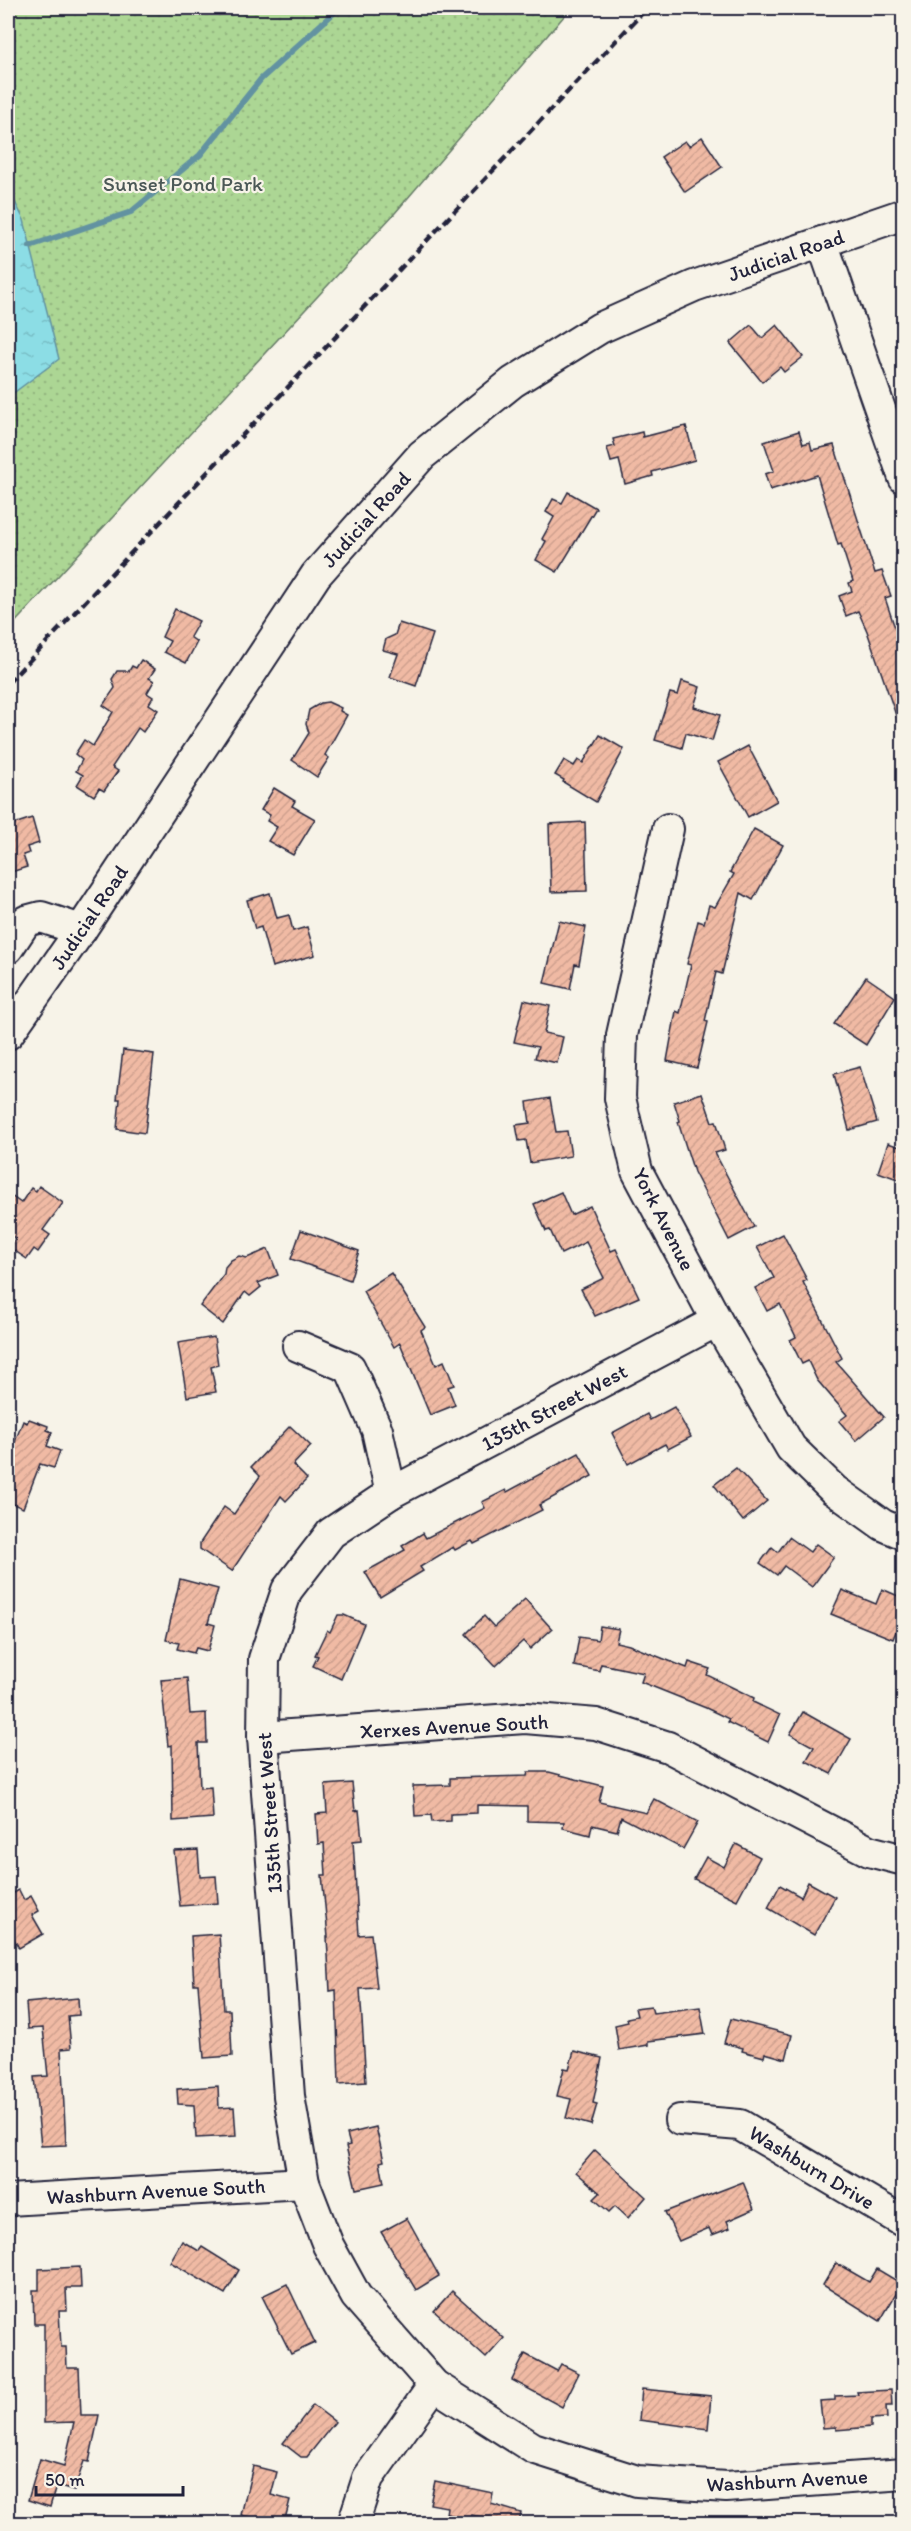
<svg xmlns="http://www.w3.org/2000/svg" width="911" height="2531" viewBox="0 0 911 2531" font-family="Itim,sans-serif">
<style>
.park{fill:url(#park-dots);stroke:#677c68;stroke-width:1.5}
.water{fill:url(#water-ripples);stroke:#6292a1;stroke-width:1.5}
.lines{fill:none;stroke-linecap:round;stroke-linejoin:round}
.stream{stroke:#6292a1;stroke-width:6}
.building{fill:url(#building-hatch);stroke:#22223b;stroke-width:1.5}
.minor-casing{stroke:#22223b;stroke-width:34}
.minor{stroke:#f7f3e8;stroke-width:30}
.rail{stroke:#22223b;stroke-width:4.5;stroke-dasharray:9 4.5;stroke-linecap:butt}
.labels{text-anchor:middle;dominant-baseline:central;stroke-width:4.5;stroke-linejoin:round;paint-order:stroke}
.park-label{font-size:21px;fill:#4b5856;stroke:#f7f3e8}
.street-label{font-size:21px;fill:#22223b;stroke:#f7f3e8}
</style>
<defs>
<pattern id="park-dots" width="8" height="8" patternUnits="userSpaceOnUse" patternTransform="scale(1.5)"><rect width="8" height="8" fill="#acd694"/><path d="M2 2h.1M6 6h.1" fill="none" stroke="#94b780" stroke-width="1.8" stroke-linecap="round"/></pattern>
<pattern id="water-ripples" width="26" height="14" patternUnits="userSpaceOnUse" patternTransform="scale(1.5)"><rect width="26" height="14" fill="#8cdde5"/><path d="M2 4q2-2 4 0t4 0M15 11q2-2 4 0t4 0" fill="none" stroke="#78bdc5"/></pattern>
<pattern id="building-hatch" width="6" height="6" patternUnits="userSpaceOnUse" patternTransform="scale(1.5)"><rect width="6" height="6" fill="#f0baa4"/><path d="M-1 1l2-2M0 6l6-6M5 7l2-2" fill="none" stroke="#cea08e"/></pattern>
</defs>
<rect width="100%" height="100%" fill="#f7f3e8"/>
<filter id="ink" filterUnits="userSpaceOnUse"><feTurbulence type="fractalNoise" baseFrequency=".0167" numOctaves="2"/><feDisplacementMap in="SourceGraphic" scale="12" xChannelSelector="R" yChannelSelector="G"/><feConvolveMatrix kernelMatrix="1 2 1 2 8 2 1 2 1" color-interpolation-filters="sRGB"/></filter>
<g filter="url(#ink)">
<polygon class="park" points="8,8 571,8 395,213 8,630"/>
<polygon class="water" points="8,188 24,220 59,359 8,397"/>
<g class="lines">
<polyline class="stream" points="30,246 131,212 200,155 261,79 339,8"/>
</g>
<g class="building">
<polygon points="702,137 722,167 685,192 661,157 685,141 689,146"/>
<polygon points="751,325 762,338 777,325 803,357 784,372 780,367 762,382 730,343"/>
<polygon points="686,426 695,460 652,472 653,476 625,484 619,460 611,462 607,448 615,446 613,439 642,432 643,437"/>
<polygon points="799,431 803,444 810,442 812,450 834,445 875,573 882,571 891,596 885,598 903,652 903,729 901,730 867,631 858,611 846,616 839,596 852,591 849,583 853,581 841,544 838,545 817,475 770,490 765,474 774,471 764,442"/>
<polygon points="568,492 596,508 557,572 536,560 546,541 542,539 554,517 546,512 553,499 562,503"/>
<polygon points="175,609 199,621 190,637 197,642 186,663 164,652 170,641 162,637"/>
<polygon points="399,623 433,634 416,686 390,677 398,654 383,650 386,639 395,635"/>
<polygon points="141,660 155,669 149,678 154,681 147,693 153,697 149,704 158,710 143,732 138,728 112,767 118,771 104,791 99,788 94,796 77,785 83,775 76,771 82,760 75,754 84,740 93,746 113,712 103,705 115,688 112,679 117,671 129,671 132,666 136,668"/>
<polygon points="682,681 700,687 694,707 720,715 712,741 686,733 682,748 655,740 670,693 678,695"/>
<polygon points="328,702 341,708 340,711 347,715 325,755 329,758 317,777 292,760 309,733 306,724 309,710 321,703"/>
<polygon points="600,735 624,749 596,802 563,782 564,780 555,775 564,760 574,766 578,760 583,763"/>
<polygon points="748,746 777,801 748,817 718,762"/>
<polygon points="274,788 295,801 292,806 315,819 293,855 268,841 277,827 267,821 270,815 261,810"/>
<polygon points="12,815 14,824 32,818 39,843 27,847 29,853 23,855 27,867 8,873 8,816"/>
<polygon points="585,822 587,891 551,892 549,824"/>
<polygon points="754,829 783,845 753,900 741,893 722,974 716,972 705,1021 708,1022 697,1068 667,1061 676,1011 680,1013 691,965 687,964 698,921 704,923 709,905 715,907 734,874 730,872"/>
<polygon points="270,893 277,918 289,915 293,931 307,927 315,955 272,967 261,927 255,929 247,900"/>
<polygon points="559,921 586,927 579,965 575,964 570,989 544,983"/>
<polygon points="866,977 895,997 866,1045 834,1024"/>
<polygon points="524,1000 550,1006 544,1033 563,1037 557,1063 535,1058 538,1047 514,1042"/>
<polygon points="123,1050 154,1054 145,1133 117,1129 120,1099 117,1099"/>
<polygon points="860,1067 877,1122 849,1130 834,1074"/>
<polygon points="702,1093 712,1122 716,1121 725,1150 715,1153 754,1227 729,1240 694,1172 678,1122 680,1121 674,1102"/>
<polygon points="550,1098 556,1132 567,1131 571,1156 530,1163 526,1140 519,1141 516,1125 530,1123 527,1102"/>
<polygon points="888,1143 903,1148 903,1181 878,1172"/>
<polygon points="39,1186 63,1203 43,1230 50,1235 38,1252 34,1249 27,1259 9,1247 15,1239 8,1231 14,1220 8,1216 8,1194 21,1203 31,1188 36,1191"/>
<polygon points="561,1192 571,1215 590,1206 611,1251 616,1249 639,1297 595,1316 581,1289 604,1278 586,1242 561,1254 550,1230 546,1231 534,1204"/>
<polygon points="301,1230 359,1251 350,1280 291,1259"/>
<polygon points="783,1234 807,1280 803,1282 842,1358 836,1362 884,1417 856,1441 839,1421 847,1415 817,1380 808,1361 802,1364 790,1340 796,1337 780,1304 767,1311 755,1288 774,1278 757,1247"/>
<polygon points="268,1249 278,1275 258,1283 261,1287 250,1296 245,1292 223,1324 200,1306 224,1274 225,1267 231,1260 239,1256 247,1258"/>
<polygon points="391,1273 425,1327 421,1330 436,1365 444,1361 454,1385 448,1387 455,1405 430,1415 400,1343 394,1347 363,1291"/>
<polygon points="214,1337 218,1365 211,1367 216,1392 187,1397 178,1343"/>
<polygon points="674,1407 691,1437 668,1449 665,1444 628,1464 612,1433 647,1414 650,1420"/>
<polygon points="29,1419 48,1426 47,1430 52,1432 47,1446 60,1451 54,1468 40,1464 23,1508 8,1502 8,1471 12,1458 9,1457 23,1421 27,1423"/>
<polygon points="290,1426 311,1446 293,1465 307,1479 286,1501 281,1496 232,1571 200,1549 200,1543 224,1507 234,1514 260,1476 251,1467"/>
<polygon points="579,1453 592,1476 539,1505 542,1510 474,1544 472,1541 455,1550 453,1547 420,1567 423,1571 380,1597 365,1572 405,1550 402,1546 423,1533 426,1538 485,1508 482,1502 506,1490 507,1492"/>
<polygon points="736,1468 767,1501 743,1521 714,1485"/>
<polygon points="789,1537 810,1552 816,1544 834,1557 812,1587 784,1566 777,1575 760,1563 772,1547 778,1552"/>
<polygon points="180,1579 218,1589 208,1623 215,1625 208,1651 196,1648 194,1653 177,1649 179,1643 166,1640"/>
<polygon points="882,1589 903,1598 903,1614 893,1639 831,1614 842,1590 876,1604"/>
<polygon points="525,1599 552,1629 530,1649 523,1641 496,1666 466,1634 484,1616 494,1627"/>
<polygon points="338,1615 344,1615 364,1624 341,1679 313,1666 318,1656 315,1655 327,1630 330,1632"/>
<polygon points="600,1626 619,1629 616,1642 629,1645 687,1668 689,1662 710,1669 707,1675 754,1698 753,1702 780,1715 768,1742 727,1722 729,1719 706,1708 641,1682 644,1673 601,1664 599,1671 574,1666 579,1637 598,1640"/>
<polygon points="187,1678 190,1714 206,1713 207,1743 198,1743 200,1788 211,1787 213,1818 173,1821 172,1745 168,1746 161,1680"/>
<polygon points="803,1712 851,1739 831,1774 806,1761 814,1747 790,1734"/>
<polygon points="528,1772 549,1772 603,1786 599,1802 646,1813 654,1799 698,1822 683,1849 621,1817 617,1831 592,1825 590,1835 563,1828 564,1822 527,1821 527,1806 477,1805 477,1813 451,1814 451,1821 432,1822 431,1815 415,1816 413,1786 450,1785 450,1778 527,1776"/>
<polygon points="352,1783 355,1811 359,1810 362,1840 353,1841 359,1935 371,1934 377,1988 360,1989 366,2082 339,2084 336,1990 330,1991 327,1937 328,1937 322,1875 326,1875 324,1843 318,1844 316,1814 327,1813 325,1785"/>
<polygon points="736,1844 760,1857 737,1900 694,1879 706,1857 724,1867"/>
<polygon points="198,1850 200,1877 216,1876 218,1903 180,1906 174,1851"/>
<polygon points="808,1882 835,1897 814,1935 768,1908 780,1885 801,1897"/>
<polygon points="19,1890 24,1900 31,1896 39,1911 32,1915 43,1934 19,1948 8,1928 8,1896"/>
<polygon points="219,1934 224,2010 230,2010 232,2056 204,2058 198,1984 194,1984 191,1936"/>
<polygon points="78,1998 79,2015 68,2016 71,2048 61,2049 66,2145 41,2146 34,2077 48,2076 43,2028 28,2029 26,2003"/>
<polygon points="651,2006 653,2013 700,2007 705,2034 648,2041 648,2045 619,2050 615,2025 628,2022 627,2018 637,2016 635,2008"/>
<polygon points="731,2019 792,2035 786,2059 765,2053 764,2057 742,2051 743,2048 724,2043"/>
<polygon points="574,2051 602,2058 593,2103 597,2104 591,2125 566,2118 571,2099 557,2096 564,2068 569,2069"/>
<polygon points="218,2086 219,2108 234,2107 236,2136 196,2138 194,2105 178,2104 177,2089"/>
<polygon points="376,2127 384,2161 380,2162 384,2183 356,2189 346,2146 350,2145 347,2134"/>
<polygon points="595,2150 646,2197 628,2218 615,2206 609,2212 594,2199 600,2193 576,2172"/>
<polygon points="743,2182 754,2209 727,2221 730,2228 712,2235 709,2228 679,2241 665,2212"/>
<polygon points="407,2218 439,2276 416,2290 381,2232"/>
<polygon points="182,2241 199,2251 202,2247 239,2270 225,2294 170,2262"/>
<polygon points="836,2263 869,2282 877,2269 902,2284 880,2321 823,2285"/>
<polygon points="80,2267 81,2288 66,2288 67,2311 59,2311 61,2347 66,2347 67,2368 79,2368 81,2415 99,2415 89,2462 84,2461 74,2491 56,2486 50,2507 28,2500 40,2459 64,2466 74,2422 44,2423 44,2324 34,2324 33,2290 39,2290 39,2269"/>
<polygon points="287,2284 315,2343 291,2354 262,2296"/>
<polygon points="452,2291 504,2338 486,2358 434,2311"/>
<polygon points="525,2354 557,2371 561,2364 579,2373 562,2407 512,2380"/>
<polygon points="642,2389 711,2396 708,2429 639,2420"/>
<polygon points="891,2390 892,2406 886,2406 887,2418 871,2419 871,2427 836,2430 836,2427 823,2428 820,2401 835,2400 835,2396 858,2395 857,2392"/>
<polygon points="313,2405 335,2422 307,2457 301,2457 283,2443"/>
<polygon points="253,2466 277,2472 271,2495 290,2500 284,2523 274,2523 241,2515"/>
<polygon points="435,2481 493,2493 491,2504 521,2513 519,2523 471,2515 470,2523 451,2523 453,2515 446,2514 447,2507 430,2504"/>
</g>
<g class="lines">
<g class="minor-casing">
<g id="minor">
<polyline points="822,242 904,478"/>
<polyline points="668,829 622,1035 620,1098 637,1171 717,1321 791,1448 834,1490 883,1525 904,1534"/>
<polyline points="8,948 26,921 41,917 81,930"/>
<polyline points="8,1034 81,930 316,575 422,455 513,382 600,328 694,286 904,214"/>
<polyline points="717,1321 391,1493 331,1533 287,1590 264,1659 263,1737 289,2096 304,2183 328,2245 356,2296 434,2385 533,2448 637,2481 726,2487 904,2474"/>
<polyline points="298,1346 350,1368 377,1430 391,1493"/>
<polyline points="263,1737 525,1718 596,1724 668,1747 869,1851 904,1860"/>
<polyline points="680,2120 740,2125 904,2222"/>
<polyline points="8,2200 304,2183"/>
<polyline points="353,2524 368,2478 434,2385"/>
</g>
</g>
<use href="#minor" class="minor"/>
<polyline class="rail" points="8,683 647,8"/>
</g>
</g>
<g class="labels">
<g class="park-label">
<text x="183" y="183">Sunset Pond Park</text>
</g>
<g class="street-label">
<text transform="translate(786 255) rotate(-19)">Judicial Road</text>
<text transform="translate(366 519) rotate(-48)">Judicial Road</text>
<text transform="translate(89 917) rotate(-56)">Judicial Road</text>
<text transform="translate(664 1219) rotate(63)">York Avenue</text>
<text transform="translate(554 1407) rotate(-28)">135th Street West</text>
<text transform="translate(454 1726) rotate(-3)">Xerxes Avenue South</text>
<text transform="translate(269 1813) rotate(-94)">135th Street West</text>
<text transform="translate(812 2167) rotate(31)">Washburn Drive</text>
<text transform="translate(156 2191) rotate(-3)">Washburn Avenue South</text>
<text transform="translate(787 2480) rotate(-3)">Washburn Avenue</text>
</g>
</g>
<rect width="911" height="2531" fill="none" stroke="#f7f3e8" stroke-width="30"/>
<rect x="15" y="15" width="881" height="2501" fill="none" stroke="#22223b" stroke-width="2" filter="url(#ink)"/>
<path d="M36 2486v9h147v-9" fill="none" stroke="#22223b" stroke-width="3"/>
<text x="45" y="2486" font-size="18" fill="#22223b" stroke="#f7f3e8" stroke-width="4.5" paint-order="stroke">50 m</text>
</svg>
